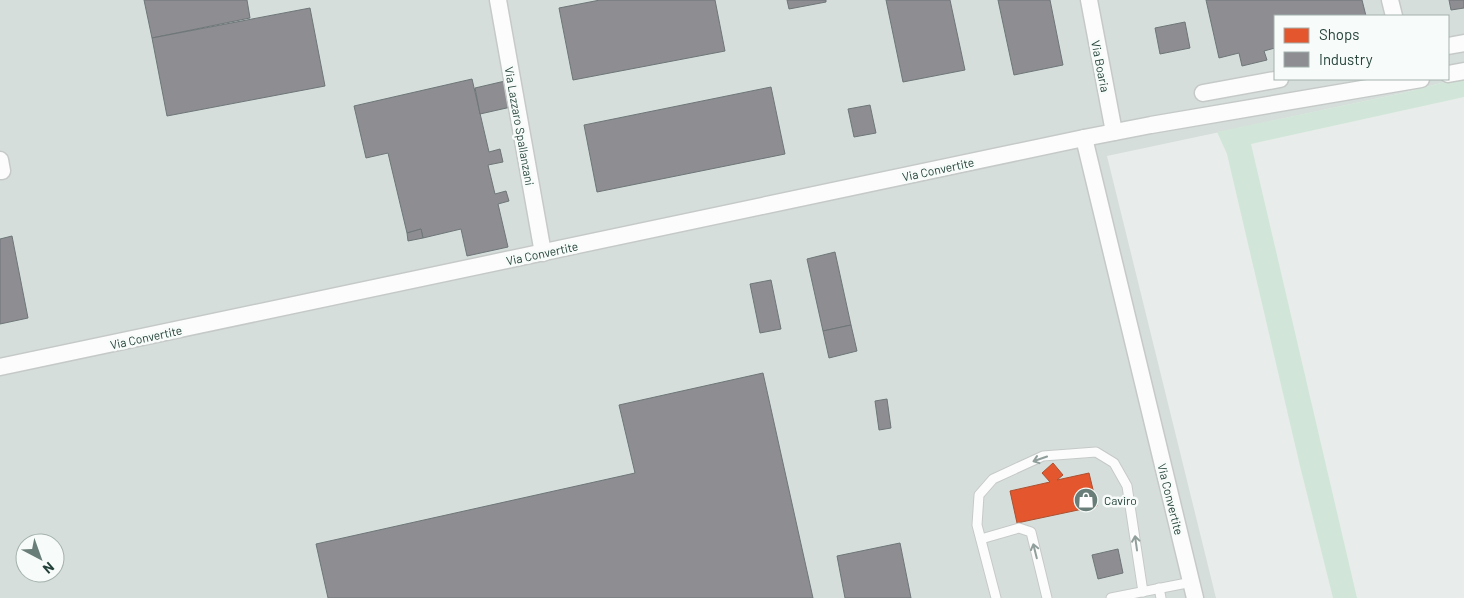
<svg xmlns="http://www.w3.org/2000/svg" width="1464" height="598" viewBox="0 0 1464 598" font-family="Barlow,sans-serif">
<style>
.built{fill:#d6dedb;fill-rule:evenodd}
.green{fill:#d1e6d8}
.shops{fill:#e4572e;stroke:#aa5132}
.industry{fill:#8d8d92;stroke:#6e7678}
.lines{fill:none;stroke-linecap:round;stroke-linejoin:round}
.lane-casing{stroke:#c5cac8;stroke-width:11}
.street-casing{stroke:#c5cac8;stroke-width:19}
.lane{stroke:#fcfcfc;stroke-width:9}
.street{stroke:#fcfcfc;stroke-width:16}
.oneway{stroke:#909f9b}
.labels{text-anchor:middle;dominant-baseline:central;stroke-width:5;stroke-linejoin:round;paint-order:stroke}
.street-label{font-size:12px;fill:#24423a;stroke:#f7fbf9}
.poi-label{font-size:12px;fill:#24423a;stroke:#f7fbf9;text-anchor:start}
</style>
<rect width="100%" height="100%" fill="#e8edeb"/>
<path class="built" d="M0,0H1464V77L1403,93L1107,156L1216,598H0ZM1275,16H1448V79H1275ZM25,543H55V573H25Z"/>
<polygon class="green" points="1464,77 1464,97 1251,144 1357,598 1333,598 1300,466 1227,154 1217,132 1403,93"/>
<polygon class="shops" points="1053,463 1063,475 1057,480 1089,473 1097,506 1017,523 1010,491 1050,482 1042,473"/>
<g class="industry">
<polygon points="144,0 247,0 250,18 152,38"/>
<polygon points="600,0 715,0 725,51 573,80 559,8"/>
<polygon points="787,0 826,0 826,2 789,9"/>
<polygon points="886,0 950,0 965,70 903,82"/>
<polygon points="998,0 1050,0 1063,65 1014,75"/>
<polygon points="1206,0 1362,0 1366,16 1275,16 1275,48 1264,51 1267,60 1242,66 1239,53 1219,58"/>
<polygon points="1449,0 1464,0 1464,8 1451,10"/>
<polygon points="310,8 325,86 167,116 152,38"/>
<polygon points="1185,22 1190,48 1160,54 1155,28"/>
<polygon points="472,79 489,152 500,149 503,162 488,165 495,194 506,191 509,201 498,204 508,247 467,256 461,229 423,238 421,229 407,233 388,153 366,158 354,106"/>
<polygon points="505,81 511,107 480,114 475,88"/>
<polygon points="771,87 785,154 597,192 584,125"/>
<polygon points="870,105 876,133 854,137 848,109"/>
<polygon points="421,229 423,238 408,241 407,233"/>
<polygon points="12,236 28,318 0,324 0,239"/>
<polygon points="835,252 851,325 823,331 807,259"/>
<polygon points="771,280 781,329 760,333 750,284"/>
<polygon points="851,325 857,351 829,358 823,331"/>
<polygon points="763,373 813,598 328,598 316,544 635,473 619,405"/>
<polygon points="887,399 891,428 879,430 875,401"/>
<polygon points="900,543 911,598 845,598 837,556"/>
<polygon points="1118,549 1123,573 1098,579 1092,555"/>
</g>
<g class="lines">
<g class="lane-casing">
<g id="lane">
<polyline points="981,539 1019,528 1031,532 1047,598"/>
<polyline points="1159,588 1161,598"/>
<polyline points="996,598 977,525 979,495 993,479 1043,456 1096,452 1114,463 1127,486 1143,592"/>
<polyline points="1111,598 1192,582"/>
</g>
</g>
<g class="street-casing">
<g id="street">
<polyline points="498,0 543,253"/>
<polyline points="1089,0 1114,132"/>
<polyline points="1390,0 1394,16"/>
<polyline points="1448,46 1464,43"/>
<polyline points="1448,74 1464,71"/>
<polyline points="1203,93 1280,79"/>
<polyline points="1084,138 1195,598"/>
<polyline points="0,160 2,171 0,171"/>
<polyline points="0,367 1084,138 1151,125 1421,79"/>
</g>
</g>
<use href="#lane" class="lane"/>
<use href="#street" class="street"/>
</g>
<defs><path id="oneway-shaft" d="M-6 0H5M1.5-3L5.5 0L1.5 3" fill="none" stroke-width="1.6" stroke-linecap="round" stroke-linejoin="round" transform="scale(1.25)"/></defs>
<g class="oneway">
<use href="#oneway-shaft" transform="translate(1040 459) rotate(161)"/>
<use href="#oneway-shaft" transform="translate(1136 543) rotate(-98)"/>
<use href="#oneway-shaft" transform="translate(1035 551) rotate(-104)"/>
</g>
<defs>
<g id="shop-disc" transform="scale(1.25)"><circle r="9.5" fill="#697e78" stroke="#f7fbf9"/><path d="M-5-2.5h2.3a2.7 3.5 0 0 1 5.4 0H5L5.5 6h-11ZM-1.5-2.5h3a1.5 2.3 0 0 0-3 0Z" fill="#fff"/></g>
</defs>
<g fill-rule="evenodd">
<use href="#shop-disc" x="1086" y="500"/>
</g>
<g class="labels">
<g class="street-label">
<text transform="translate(1101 66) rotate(79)">Via Boaria</text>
<text transform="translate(520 126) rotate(80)">Via Lazzaro Spallanzani</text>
<text transform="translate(938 169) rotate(-12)">Via Convertite</text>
<text transform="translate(542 253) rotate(-12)">Via Convertite</text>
<text transform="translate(146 337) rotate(-12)">Via Convertite</text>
<text transform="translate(1171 499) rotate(76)">Via Convertite</text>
</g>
<g class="poi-label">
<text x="1104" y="500">Caviro</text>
</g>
</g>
<rect x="1274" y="15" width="175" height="65" fill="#f7fbf9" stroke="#a3b1ad"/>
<rect x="1284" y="28" width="25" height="15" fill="#e4572e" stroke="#a3b1ad"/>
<text x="1319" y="40" font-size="15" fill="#24423a">Shops</text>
<rect x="1284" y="52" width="25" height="15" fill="#8d8d92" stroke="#a3b1ad"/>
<text x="1319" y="65" font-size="15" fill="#24423a">Industry</text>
<g transform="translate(40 558) rotate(139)"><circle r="24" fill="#f7fbf9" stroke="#a3b1ad"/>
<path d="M0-4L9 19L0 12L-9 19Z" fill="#697e78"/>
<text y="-8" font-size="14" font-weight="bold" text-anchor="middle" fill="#24423a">N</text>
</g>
</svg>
